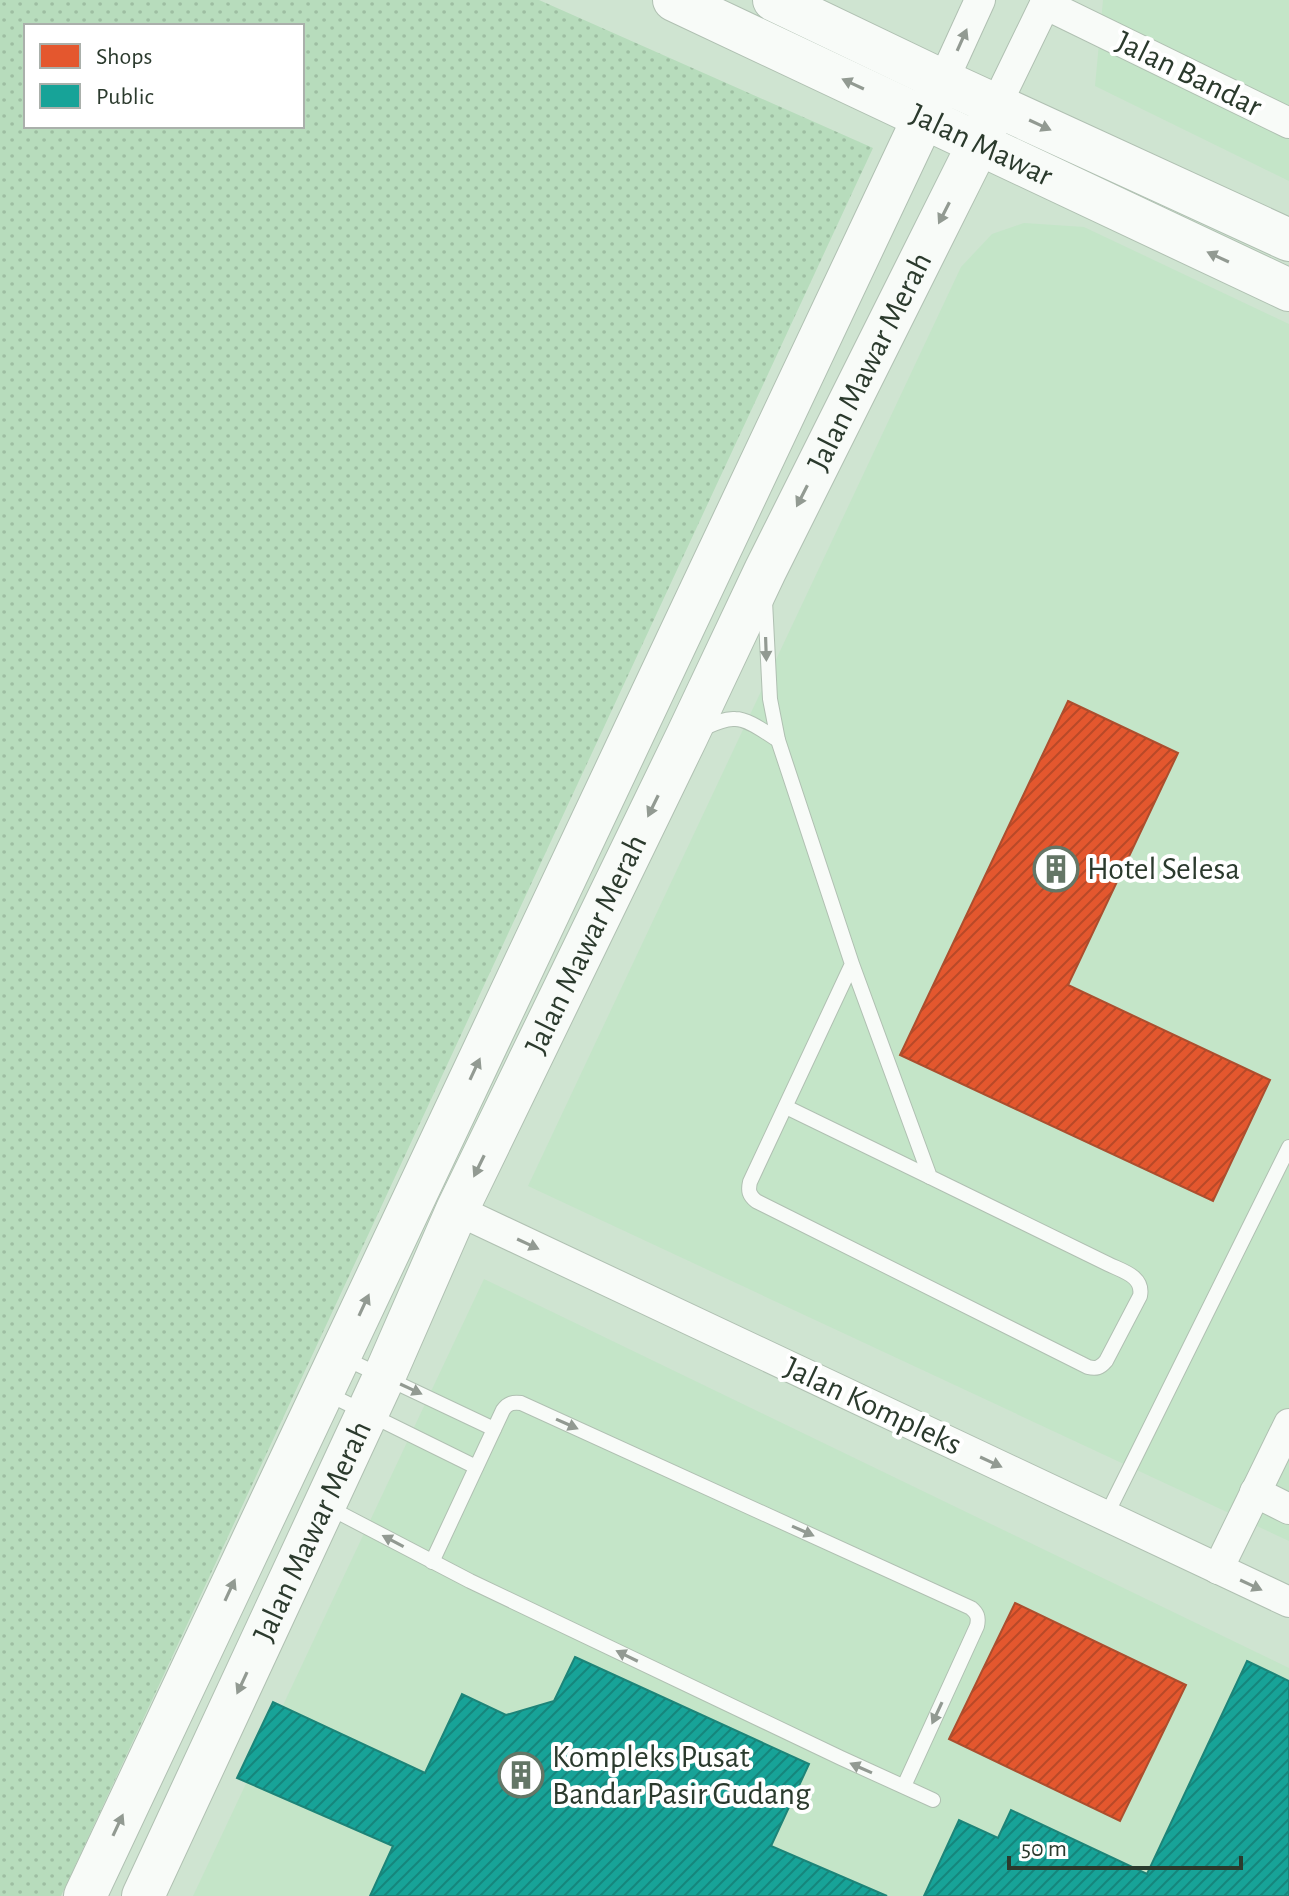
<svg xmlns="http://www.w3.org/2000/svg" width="1289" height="1896" viewBox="0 0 1289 1896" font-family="'Alegreya Sans',sans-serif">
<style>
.built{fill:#c4e5c8}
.grass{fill:url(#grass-dots);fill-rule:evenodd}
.shops{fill:url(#shops-hatch);stroke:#ac4e2e;stroke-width:2}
.public{fill:url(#public-hatch);stroke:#1d8478;stroke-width:2}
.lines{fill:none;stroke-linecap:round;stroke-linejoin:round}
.lane-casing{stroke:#b0c0b2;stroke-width:16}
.street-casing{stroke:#b0c0b2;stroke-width:32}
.secondary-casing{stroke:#b0c0b2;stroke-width:44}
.lane{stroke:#f8fbf8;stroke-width:14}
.street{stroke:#f8fbf8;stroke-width:30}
.secondary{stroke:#f8fbf8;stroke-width:42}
.oneway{fill:#929a92}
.labels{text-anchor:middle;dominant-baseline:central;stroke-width:8;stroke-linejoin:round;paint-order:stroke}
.street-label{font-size:32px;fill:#2b3a2d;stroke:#fff}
.poi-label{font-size:32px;fill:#2b3a2d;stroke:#fff;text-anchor:start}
</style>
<defs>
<pattern id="grass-dots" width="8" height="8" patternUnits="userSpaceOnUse" patternTransform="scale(2)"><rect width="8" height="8" fill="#b7dcbc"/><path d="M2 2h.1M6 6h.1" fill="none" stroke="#9ebea2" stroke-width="1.8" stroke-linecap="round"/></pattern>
<pattern id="shops-hatch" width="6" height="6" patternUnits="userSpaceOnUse" patternTransform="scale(2)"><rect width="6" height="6" fill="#e4572e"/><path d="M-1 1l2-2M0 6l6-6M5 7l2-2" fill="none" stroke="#b94928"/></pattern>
<pattern id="public-hatch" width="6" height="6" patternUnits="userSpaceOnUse" patternTransform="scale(2)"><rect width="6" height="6" fill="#17a398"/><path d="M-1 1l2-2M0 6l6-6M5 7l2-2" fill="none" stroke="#15867c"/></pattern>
</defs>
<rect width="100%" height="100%" fill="#cfe4d1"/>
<g class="built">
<polygon points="1103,0 1289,0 1289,181 1095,86"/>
<polygon points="1024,223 1084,227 1289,324 1289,1541 528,1186 961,267 992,234"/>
<polygon points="484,1279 1289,1668 1289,1896 193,1896"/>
</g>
<path class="grass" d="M0,0H539L873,148L61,1896H0ZM26,26H302V126H26Z"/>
<g class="shops">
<polygon points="1068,701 1178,753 1068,985 1270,1080 1213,1201 900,1055"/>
<polygon points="1015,1603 1186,1685 1120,1821 949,1739"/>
<polygon points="558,1834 685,1893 683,1896 529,1896"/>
</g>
<g class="public">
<polygon points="575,1657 809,1764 771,1846 887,1896 370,1896 393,1846 237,1778 273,1702 425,1773 462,1694 506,1715 554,1701"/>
<polygon points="1247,1661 1289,1681 1289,1896 924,1896 959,1820 998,1838 1011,1810 1147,1874"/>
</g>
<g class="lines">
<g class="lane-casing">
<g id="lane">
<path d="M765,601L770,699L778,740L852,964L930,1177L1108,1264C1122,1271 1144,1276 1140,1296L1106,1361C1100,1368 1096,1369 1088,1367L756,1201C749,1195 748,1191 750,1182L852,964"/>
<path d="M702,729C711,725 724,718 735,719C749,719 766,733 778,740"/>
<polyline points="786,1107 930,1177"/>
<polyline points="344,1358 494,1429"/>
<polyline points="326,1393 476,1467"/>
<polyline points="328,1507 470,1581 841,1758 933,1800"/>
<polyline points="1106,1516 1289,1147"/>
<path d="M432,1562L503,1410C508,1403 513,1402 521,1403L971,1608C977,1613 979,1617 977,1626L904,1786"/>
</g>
</g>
<g class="street-casing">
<g id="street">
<polyline points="1045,4 1289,123"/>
<polyline points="943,81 980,0"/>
<polyline points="996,105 1047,0"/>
<polyline points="457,1210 1289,1602"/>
<polyline points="1255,1492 1289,1509"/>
<polyline points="1218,1569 1289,1424"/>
</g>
</g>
<g class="secondary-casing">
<g id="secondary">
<path id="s1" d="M674,0L1289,290"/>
<polyline points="774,0 943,81 1289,240"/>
<polyline points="85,1896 924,117 943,81"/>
<path id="s2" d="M143,1896L384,1377L457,1210L687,736L765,571L979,143L996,105"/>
</g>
</g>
<use href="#lane" class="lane"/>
<use href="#street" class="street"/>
<use href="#secondary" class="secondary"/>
</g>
<defs><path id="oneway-solid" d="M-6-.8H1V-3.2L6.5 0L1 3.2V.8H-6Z" transform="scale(2)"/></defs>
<g class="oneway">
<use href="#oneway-solid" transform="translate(962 40) rotate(-66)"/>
<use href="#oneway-solid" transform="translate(853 84) rotate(-155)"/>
<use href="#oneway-solid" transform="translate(1040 125) rotate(25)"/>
<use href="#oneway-solid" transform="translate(944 213) rotate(117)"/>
<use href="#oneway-solid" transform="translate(1218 257) rotate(-155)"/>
<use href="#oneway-solid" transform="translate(802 496) rotate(117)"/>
<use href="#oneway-solid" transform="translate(766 649) rotate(88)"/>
<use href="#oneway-solid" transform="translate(653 806) rotate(116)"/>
<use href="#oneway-solid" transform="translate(475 1069) rotate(-65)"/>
<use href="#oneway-solid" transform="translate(479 1166) rotate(116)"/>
<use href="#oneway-solid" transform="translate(528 1244) rotate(25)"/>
<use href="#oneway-solid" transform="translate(364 1305) rotate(-65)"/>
<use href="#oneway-solid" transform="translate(411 1389) rotate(25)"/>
<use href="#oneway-solid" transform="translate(567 1424) rotate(24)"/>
<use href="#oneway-solid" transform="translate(991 1462) rotate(25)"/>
<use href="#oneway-solid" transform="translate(803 1531) rotate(24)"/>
<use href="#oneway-solid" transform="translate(393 1541) rotate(-152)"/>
<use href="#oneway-solid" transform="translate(1251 1585) rotate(25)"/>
<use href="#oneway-solid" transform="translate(230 1590) rotate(-65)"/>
<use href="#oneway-solid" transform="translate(627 1656) rotate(-154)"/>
<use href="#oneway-solid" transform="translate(242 1683) rotate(115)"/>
<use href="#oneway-solid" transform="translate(937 1713) rotate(115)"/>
<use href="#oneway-solid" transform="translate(861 1768) rotate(-156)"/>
<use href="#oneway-solid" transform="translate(118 1825) rotate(-65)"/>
</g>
<defs>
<g id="building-ring" transform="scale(2.3)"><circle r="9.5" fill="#fff" stroke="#647666" stroke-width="1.5"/><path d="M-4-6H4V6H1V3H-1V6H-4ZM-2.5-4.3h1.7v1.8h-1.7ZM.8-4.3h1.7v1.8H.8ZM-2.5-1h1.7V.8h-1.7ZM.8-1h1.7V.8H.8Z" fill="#647666"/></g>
</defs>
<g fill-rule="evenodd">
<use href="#building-ring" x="1056" y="869"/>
<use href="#building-ring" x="521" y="1775"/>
</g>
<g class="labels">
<g class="street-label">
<text transform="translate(1189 74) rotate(26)">Jalan Bandar</text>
<text stroke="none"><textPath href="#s1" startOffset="340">Jalan Mawar</textPath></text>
<text stroke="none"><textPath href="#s2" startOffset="1698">Jalan Mawar Merah</textPath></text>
<text stroke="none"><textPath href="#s2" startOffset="1050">Jalan Mawar Merah</textPath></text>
<text transform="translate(873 1406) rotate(25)">Jalan Kompleks</text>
<text stroke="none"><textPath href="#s2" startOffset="402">Jalan Mawar Merah</textPath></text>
</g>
<g class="poi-label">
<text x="1087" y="869">Hotel Selesa</text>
<text x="552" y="1757">Kompleks Pusat<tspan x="552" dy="37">Bandar Pasir Gudang</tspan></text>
</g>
</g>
<rect x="24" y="24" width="280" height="104" fill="#ffffff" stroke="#aab0ab" stroke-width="2"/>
<rect x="40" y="44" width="40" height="24" fill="#e4572e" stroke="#aab0ab" stroke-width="2"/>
<text x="96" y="64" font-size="24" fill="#2b3a2d">Shops</text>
<rect x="40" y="84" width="40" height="24" fill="#17a398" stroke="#aab0ab" stroke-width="2"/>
<text x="96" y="104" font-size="24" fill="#2b3a2d">Public</text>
<path d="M1009 1856v12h232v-12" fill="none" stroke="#2b3a2d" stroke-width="4"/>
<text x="1021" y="1856" font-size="24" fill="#2b3a2d" stroke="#ffffff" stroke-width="6" paint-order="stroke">50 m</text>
</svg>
